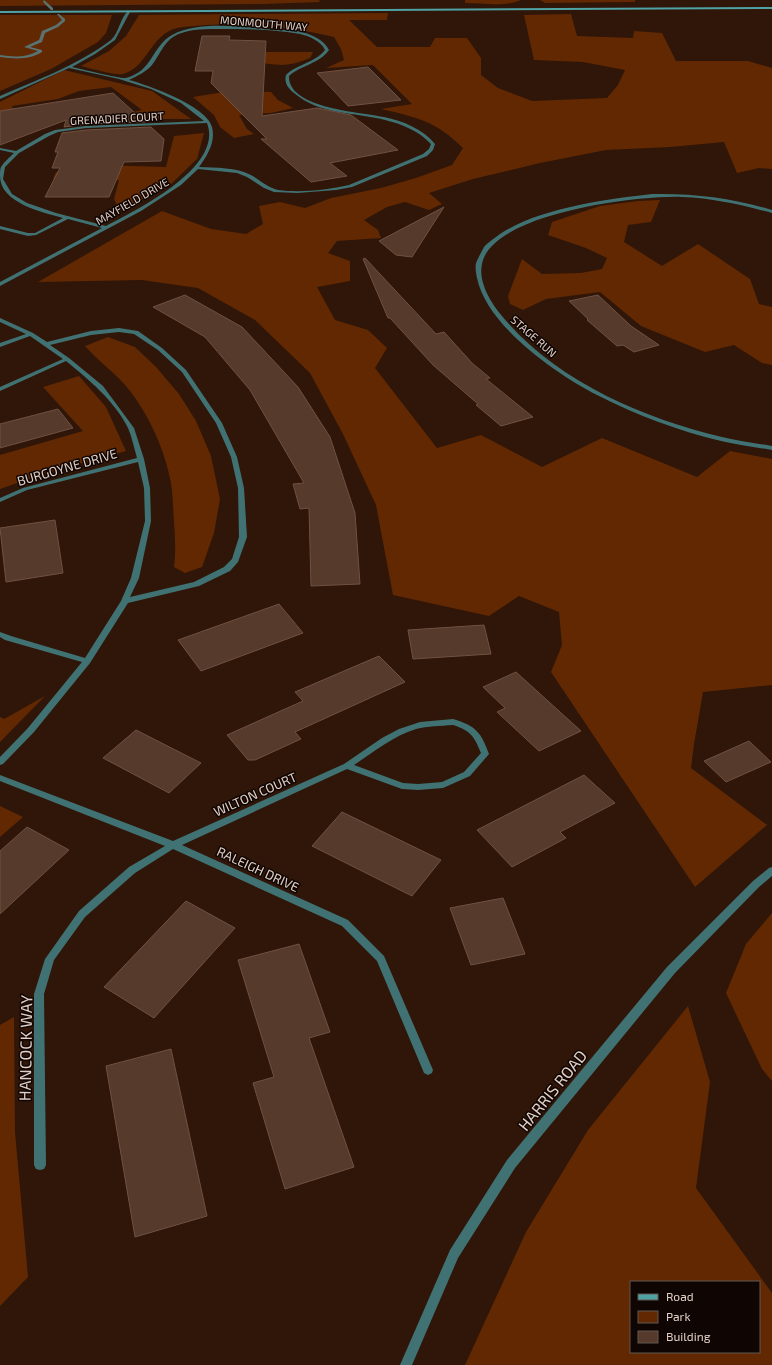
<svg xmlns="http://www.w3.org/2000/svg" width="772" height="1365" viewBox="0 0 772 1365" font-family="'Exo 2',sans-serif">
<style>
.green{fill:#622802;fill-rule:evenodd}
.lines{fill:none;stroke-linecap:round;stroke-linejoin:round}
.stream{fill:#5a7371;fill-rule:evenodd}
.building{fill:#563a2b;stroke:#705142}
.minor{fill:#407273;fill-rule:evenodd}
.tertiary{fill:#407273;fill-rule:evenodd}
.secondary{fill:#4fa3a5;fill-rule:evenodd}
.labels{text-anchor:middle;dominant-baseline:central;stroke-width:3;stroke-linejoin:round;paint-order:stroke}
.far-street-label{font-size:11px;fill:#e2d0c8;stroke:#0f0502}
.street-label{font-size:13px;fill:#e2d0c8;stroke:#0f0502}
.near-street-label{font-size:16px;fill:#e2d0c8;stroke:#0f0502}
</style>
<rect width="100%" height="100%" fill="#2f1608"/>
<g class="green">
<polygon points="0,0 319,0 320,2 263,4 0,6"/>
<path d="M465,0H521C505,7 483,3 465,3Z"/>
<polygon points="540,0 635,0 635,2 545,3"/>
<path d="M388,13L387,20H349L377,47H430L435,38H467L481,58V75L498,88L532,101L607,98L618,85L625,70L583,62L534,60L524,15L571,14L577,36L633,38L634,31L662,33L676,61H748L772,68V169L759,168L737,173L724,142L670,147L606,150L540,163L473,179L429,193L442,204L429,210L405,202L387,207L364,220L378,230L381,238L337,241L328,253L350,261V281L317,287L335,320L368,330L387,348L375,368L437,448L481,435L542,467L602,438L697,477L730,451L772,459V685L703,692L694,744L691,768L767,825L695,887L551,672L562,645L559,612L519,596L489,616L393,595L376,505L343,434L310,373L255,320L198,288L142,280L38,282L162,211L211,229L246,234L263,224L259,206L280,202L305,208L331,198L381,188L416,178L452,165L463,148C436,121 416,117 381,109L412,104L373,65L326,68L344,60L341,49L334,37C293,27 250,23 207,25C198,26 187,26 177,28C151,34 147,68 123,74C117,76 89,68 81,66L109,51L126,36L139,15Z"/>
<polygon points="0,15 112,15 106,33 98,42 51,69 0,91"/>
<path d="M261,52H313L310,58C286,68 279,65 254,62Z"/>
<polygon points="64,70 152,91 191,119 153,119 117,116 142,110 111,87 79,91 58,99 12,106 14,112 0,115 0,102"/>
<polygon points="230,91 271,92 278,100 293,108 271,113 239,115 247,129 254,134 234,138 220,127 214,115 193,97"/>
<polygon points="204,133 197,159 170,185 120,211 114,199 119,180 53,179 56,172 93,172 100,165 166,167 174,136"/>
<polygon points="660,200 651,222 628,225 624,242 662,266 698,244 750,279 759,304 772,307 772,365 762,363 734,345 705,352 641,326 600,292 546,299 523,310 510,304 508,296 522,259 542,274 581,273 602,269 607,258 586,248 548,235 552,222 600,206 638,201"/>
<path d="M108,337L135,347L156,367L179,394L196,421L211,456L220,499L214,533L202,567L185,573L174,567C176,552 175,538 174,522C173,509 173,495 171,483C165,451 150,417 130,391C117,374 99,362 85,346Z"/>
<polygon points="79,376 106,407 126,451 43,474 0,489 0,455 83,431 43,387"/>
<polygon points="45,696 0,742 0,717 4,719"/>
<polygon points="0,806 23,817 0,837"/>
<polygon points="772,913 772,1081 762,1069 726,993 746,944"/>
<path d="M688,1006L710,1082L696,1188L772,1293V1365H465L526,1232L588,1130ZM631,1282H759V1352H631Z"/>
<polygon points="14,1017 15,1132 28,1277 0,1306 0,1025"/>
</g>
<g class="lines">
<g class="stream">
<polygon points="44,0 53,8 53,10 51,10 43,2"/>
<path d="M57,14H59L65,19V21L58,27L45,33L42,42L30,47L42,50V52C29,60 15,59 0,57V55C13,57 26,58 38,51L24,47L39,40L42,31L56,25L62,20Z"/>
</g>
</g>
<g class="building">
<polygon points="202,36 230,36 229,40 266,41 262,116 317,108 351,115 398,150 330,163 347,176 311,182 261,139 267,139 211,83 213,71 195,71"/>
<polygon points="368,67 401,100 348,106 317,73"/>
<polygon points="113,93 145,122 86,124 64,127 66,120 0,145 0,111"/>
<polygon points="151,127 164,139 161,161 124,162 109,197 45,197 60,168 52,168 58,152 55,152 62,133 86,130"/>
<polygon points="444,207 412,257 396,255 379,241"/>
<polygon points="365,258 436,334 444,332 472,363 490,378 486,379 533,417 501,426 476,405 478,404 433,365 390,318 388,318 363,259"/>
<polygon points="185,295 242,327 298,387 330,437 355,513 360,584 311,586 309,508 300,509 293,484 304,483 250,390 205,337 153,307"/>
<polygon points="598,295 631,326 659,345 634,352 623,345 617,346 587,320 588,319 569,301"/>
<polygon points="58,409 73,428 0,448 0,424"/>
<polygon points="55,520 63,573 6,582 0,528"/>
<polygon points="279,604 303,633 201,671 178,640"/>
<polygon points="484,625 491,654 413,659 408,630"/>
<polygon points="379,656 405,682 295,732 301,739 255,760 248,760 227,735 303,701 295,692"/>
<polygon points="516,672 581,731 539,751 497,712 505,708 483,687"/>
<polygon points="136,730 201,763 169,793 103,758"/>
<polygon points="749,741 771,762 726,782 704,761"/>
<polygon points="584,775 615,803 560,832 566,838 512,867 477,830"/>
<polygon points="342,812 441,860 412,896 312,846"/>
<polygon points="27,827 69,850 0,914 0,851"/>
<polygon points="503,898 525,954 471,965 450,908"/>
<polygon points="186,901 235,928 154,1018 104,987"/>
<polygon points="299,944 330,1032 309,1038 354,1167 285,1189 253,1083 274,1077 238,960"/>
<polygon points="171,1049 207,1216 135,1237 106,1066"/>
</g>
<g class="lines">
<g class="minor">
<path d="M128,11L130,12L115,40L95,54L72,67C81,69 121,79 126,78C153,71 152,46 172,35C199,20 245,27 274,30C283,30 293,30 302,32C313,35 324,40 329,50C319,64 301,65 289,76C288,109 363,112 384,117C403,121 423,129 435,144L433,150L427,156L352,187L336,190L297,193L274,192L264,188L247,177L237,173L198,169L181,185L141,211L0,286V282L102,228L68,219L36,235L28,236L0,229V226L28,233H35L63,218C42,212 0,203 0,176C0,173 0,169 1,167C4,162 10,157 14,153L0,150V148L16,151L45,134L55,130L86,126L204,121L181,103L151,89L119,79L69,68L0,99V96C37,80 78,65 111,40C119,33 120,18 128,11ZM216,29C244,29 273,29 300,34C309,36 321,41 325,50C315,63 297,64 286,75C284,83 288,88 294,93C320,115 354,112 385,120C402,124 419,131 431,144L429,149L423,154L349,185C327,190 300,193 278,190C268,188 260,180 251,175C236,167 216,168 199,167C207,156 216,142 212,127C207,106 148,85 129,80C137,76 146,72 152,65C159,56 163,44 173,37C186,29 202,29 216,29ZM207,123C224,167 137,210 106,226L56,213L27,203L12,194L3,179L5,167L19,153L49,136L58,132L86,128Z"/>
<path d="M652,194C693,193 733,198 772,210V213C742,205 713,198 682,197C640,195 491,213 482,264C478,282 491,303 502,316C554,380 644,419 722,437C738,441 755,443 772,446V450C755,447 738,445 721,441C679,431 636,415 597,395C556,374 487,326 477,278C476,273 475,267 476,263C478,258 482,251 484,247C487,243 492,240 496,237C533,209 606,199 652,194Z"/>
<path d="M0,318L33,333L47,342L91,331L119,328L138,331L162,348L186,370L222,423L237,457L244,488L247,537L238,562L230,571L199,586L128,603L90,663L34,732L3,764L0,765V757L28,728L82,662L5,640L0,637V632L11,636L85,658L121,601L131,578L145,521L144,488L138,462L27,490L0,502V498L23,488L137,458C134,448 132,437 128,428C114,400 89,380 66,361L0,391V387L63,359L30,336L0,347V343L26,334L0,322ZM119,332L134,334L158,350L182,372L216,423L231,457L238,488L239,537L232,559L224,567L194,582L130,597L139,578L151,521L150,488L144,459L134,428L103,386L69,358L50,345L91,335Z"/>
<path d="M453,719C476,726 481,732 489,754L470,776L443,788L418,790L402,789L347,769L182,845L348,920L384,956L433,1070L432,1073L428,1075L424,1073L377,961L342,926L173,849L135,873L85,917L54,960L44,994L46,1165L44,1169L40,1170L36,1169L34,1165V994L45,959L79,911L129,867L165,846L0,781V775L173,841L344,764L382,738L399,729L420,722ZM453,725C471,731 474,736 481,753L464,772L442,782L418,784L403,783L354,765C374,752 393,736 416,729C428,726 440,726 453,725Z"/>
</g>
<polygon class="tertiary" points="772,867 772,876 759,887 675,973 515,1168 458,1258 412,1365 400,1365 450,1250 507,1160 667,967 753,881 769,868"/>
<polygon class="secondary" points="772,7 772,9 0,13 0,11"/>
</g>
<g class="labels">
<g class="far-street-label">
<text transform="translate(264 23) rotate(5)">MONMOUTH WAY</text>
<text transform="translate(117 118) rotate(-3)">GRENADIER COURT</text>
<text transform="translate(132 201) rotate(-30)">MAYFIELD DRIVE</text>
<text transform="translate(534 336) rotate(41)">STAGE RUN</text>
</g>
<g class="street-label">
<text transform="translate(67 467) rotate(-16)">BURGOYNE DRIVE</text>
<text transform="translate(255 794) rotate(-24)">WILTON COURT</text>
<text transform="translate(258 869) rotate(25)">RALEIGH DRIVE</text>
</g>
<g class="near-street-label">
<text transform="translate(25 1048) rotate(-89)">HANCOCK WAY</text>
<text transform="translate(552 1090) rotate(-51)">HARRIS ROAD</text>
</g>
</g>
<rect x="630" y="1281" width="130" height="72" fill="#0f0502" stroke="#635651"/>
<rect x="638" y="1294" width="20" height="6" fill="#4fa3a5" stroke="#635651"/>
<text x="666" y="1301" font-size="12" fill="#e2d0c8">Road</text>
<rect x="638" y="1311" width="20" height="12" fill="#622802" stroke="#635651"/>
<text x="666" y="1321" font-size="12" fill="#e2d0c8">Park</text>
<rect x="638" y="1331" width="20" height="12" fill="#563a2b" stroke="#635651"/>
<text x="666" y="1341" font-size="12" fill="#e2d0c8">Building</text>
</svg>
